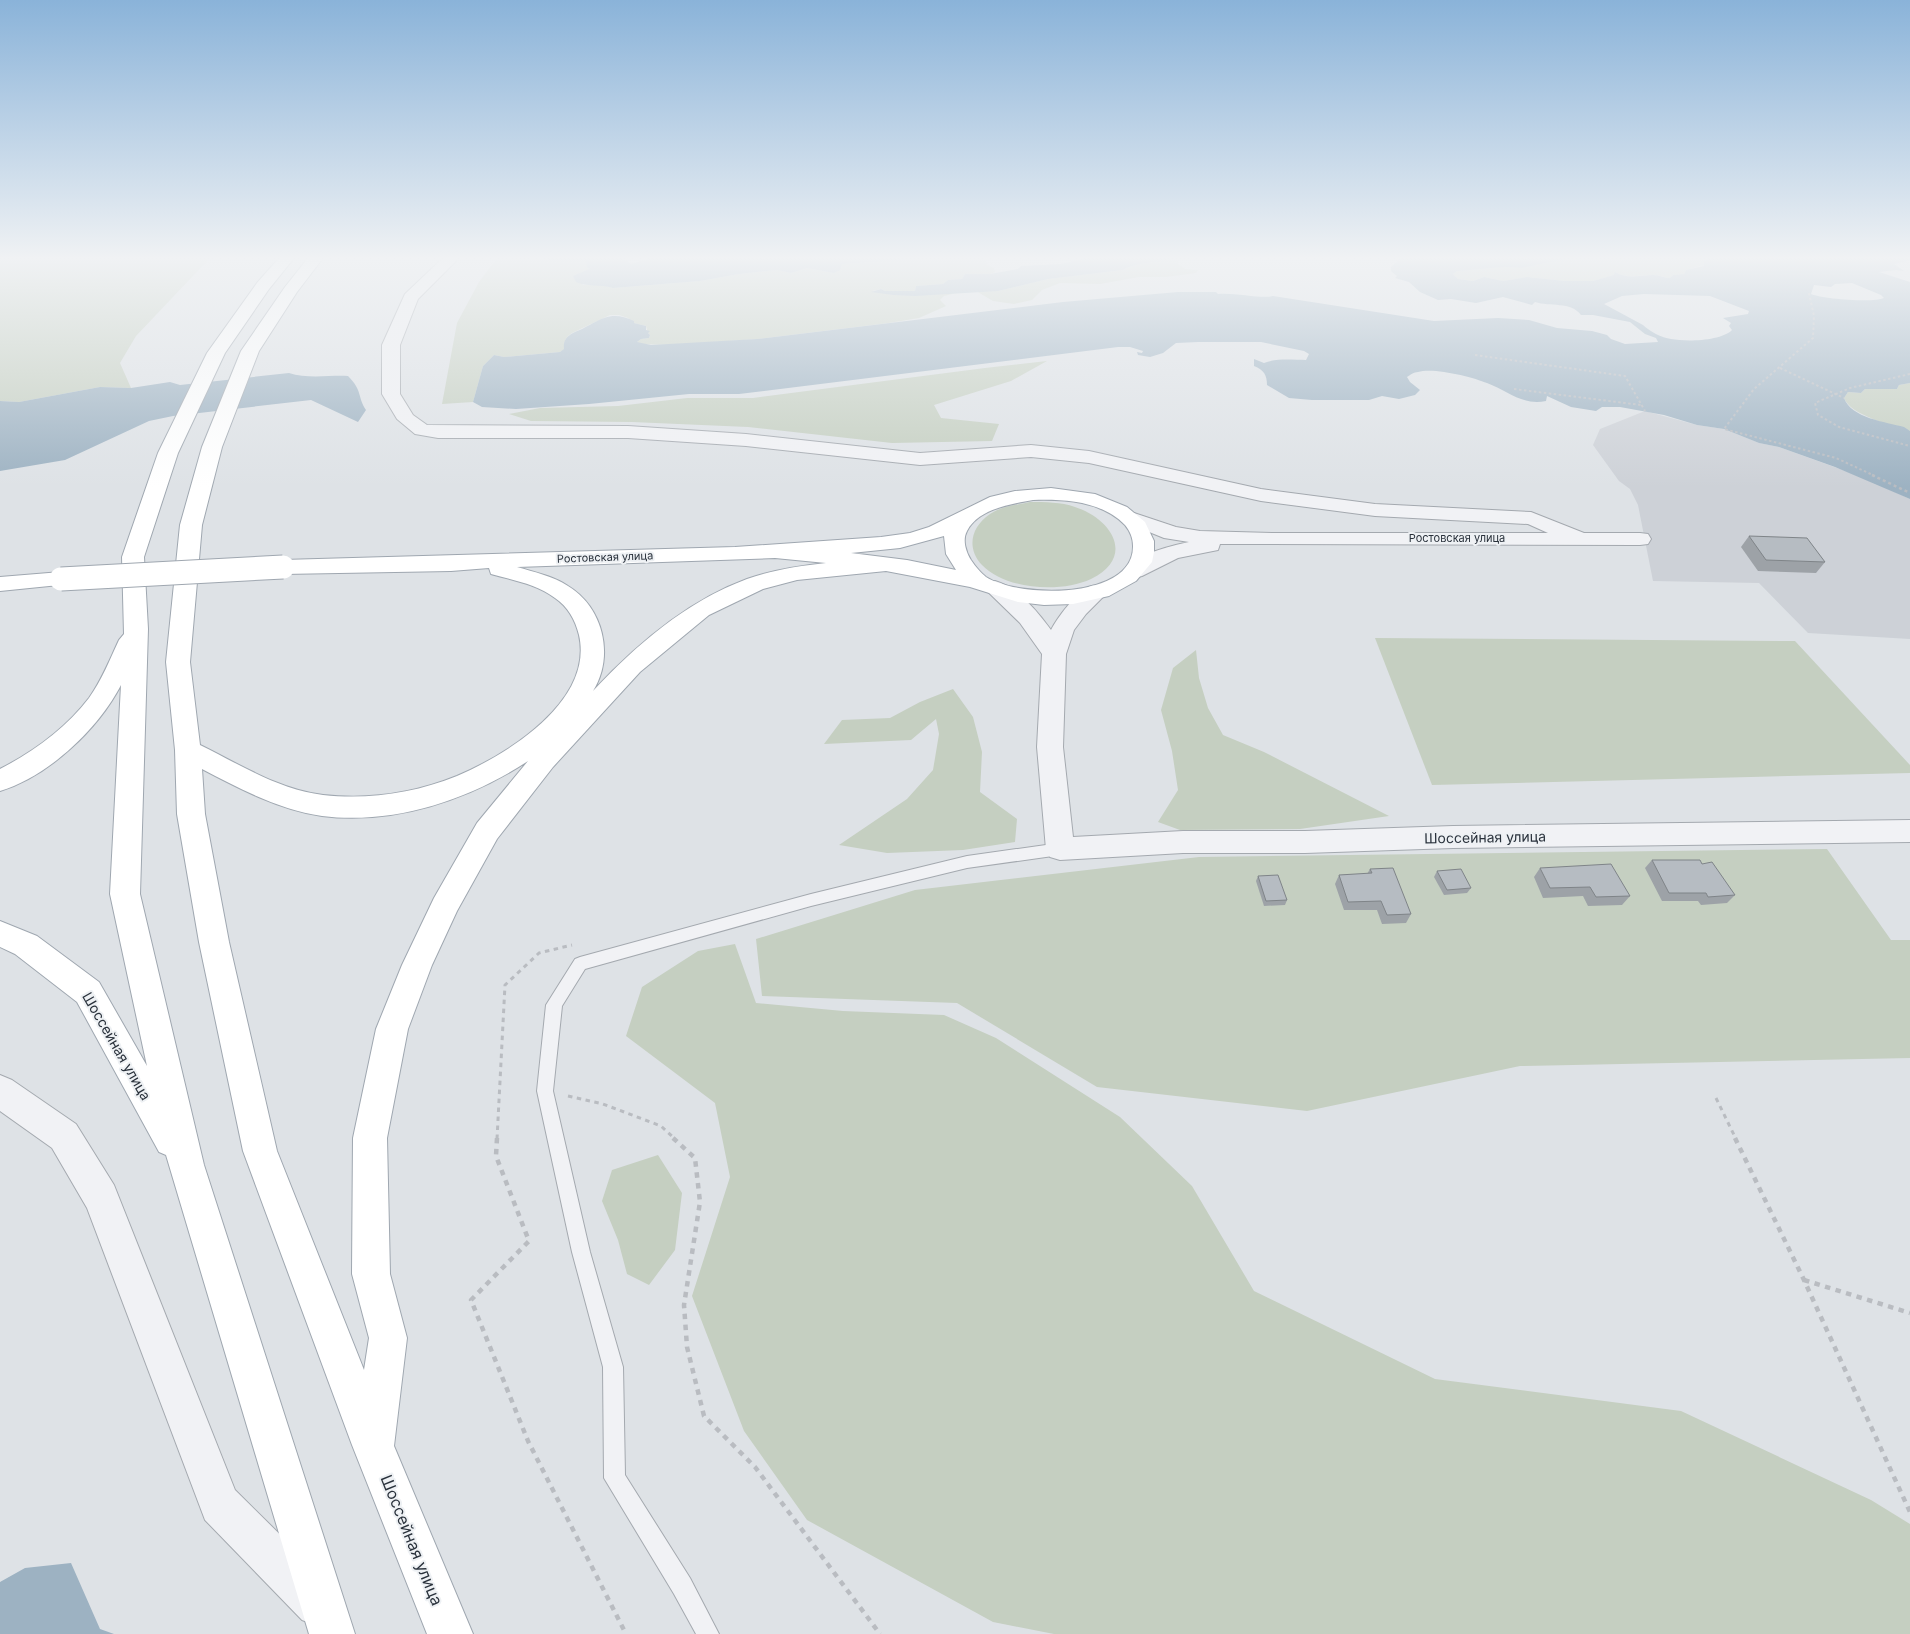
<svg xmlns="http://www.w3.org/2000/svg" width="1910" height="1634" viewBox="0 0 1910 1634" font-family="Inter,sans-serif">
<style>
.built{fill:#cdd1d7}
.green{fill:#c5cfc1}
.water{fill:#9db2c2;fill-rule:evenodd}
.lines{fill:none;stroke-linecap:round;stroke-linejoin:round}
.service-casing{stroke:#a4a9af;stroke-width:2}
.minor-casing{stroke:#a4a9af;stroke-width:2}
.tertiary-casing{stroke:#a4a9af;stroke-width:2}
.primary-casing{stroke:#9fa7b0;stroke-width:2}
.path-far3{stroke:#b9bcc1;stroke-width:2;stroke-dasharray:2.5 2.5;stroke-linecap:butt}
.path-far2{stroke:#b9bcc1;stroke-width:2.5;stroke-dasharray:3 3;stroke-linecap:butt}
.path-far1{stroke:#b9bcc1;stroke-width:3;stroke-dasharray:4.5 4.5;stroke-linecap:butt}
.path{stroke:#b9bcc1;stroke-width:4.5;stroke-dasharray:5.5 5.5;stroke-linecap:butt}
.service{fill:#f1f2f5;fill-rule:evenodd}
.minor{fill:#f1f2f5;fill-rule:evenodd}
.tertiary{fill:#f1f2f5;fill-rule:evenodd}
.primary{fill:#fff;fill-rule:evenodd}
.primary-bridge-casing{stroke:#9fa7b0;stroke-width:25;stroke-linecap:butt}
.primary-bridge{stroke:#fff;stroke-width:23}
.wall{fill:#9da2a7}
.building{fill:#b6bcc2;stroke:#7f8488}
.labels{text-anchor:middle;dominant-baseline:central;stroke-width:4;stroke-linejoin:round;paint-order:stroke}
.far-street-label{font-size:11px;fill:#29313b;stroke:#eef1f4}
.street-label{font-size:14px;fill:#29313b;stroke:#eef1f4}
.near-street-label{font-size:16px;fill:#29313b;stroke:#eef1f4}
</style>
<rect width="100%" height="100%" fill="#dee2e6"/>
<polygon class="built" points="1645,411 1697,425 1724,429 1759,443 1779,447 1862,477 1910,499 1910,639 1808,633 1759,583 1653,581 1638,505 1630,489 1619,481 1593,445 1600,429"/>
<g class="green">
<polygon points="0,258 210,258 136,336 120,363 131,388 100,387 19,402 0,401"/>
<path d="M497,258L587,260V266L589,269L578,275L583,285L600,284L613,288L700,281L739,274L777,270L791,273L807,268L834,273L842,264L922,258H981L985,260L987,265L994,268L995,272L990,274H965L962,279L948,280L943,284L916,286L915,291H885L881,289L872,291L893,295L956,293L944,296L940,300L946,306L919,318L889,323L757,339L671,345L639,344L637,342L641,339L649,338L650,335L648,333L646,326L634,323L628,318L619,315H610L572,333C566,337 563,341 565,349L560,352L504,357L494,355L483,366L473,402L442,404L457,323L479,282Z"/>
<path d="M1570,258H1709L1704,261V265L1686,270L1684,274L1673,275L1670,278C1665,278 1660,275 1654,275C1639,274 1629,280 1615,272V275L1593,281H1565L1527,277L1503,281L1484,277L1473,281L1458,279L1453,274L1457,271L1505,267L1522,268Z"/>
<path d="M1168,259L1179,260L1178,264L1185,269L1198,270L1196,273L1166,277H1139L1100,284L1060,283L1042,290L1032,300L1014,304L993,301L976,291H998L1048,279L1123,270C1136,263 1153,263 1168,259Z"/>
<polygon points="1047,361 1011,381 934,405 941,418 999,424 992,441 892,443 748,427 632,422 531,421 509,414 540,408 618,406 687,398 753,398 985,368"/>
<path d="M1910,383V431C1893,426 1850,415 1844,398L1848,392L1861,393L1865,389H1897L1899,385Z"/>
<path d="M1030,502C1045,502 1061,502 1075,507C1112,519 1136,557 1091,579C1061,593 1006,590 982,565C966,548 971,527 990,514C1002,506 1016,505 1030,502Z"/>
<polygon points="1375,638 1795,641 1910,765 1910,773 1432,785"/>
<polygon points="1196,650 1199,678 1208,708 1223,735 1264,752 1389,816 1300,829 1180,830 1158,822 1178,790 1172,751 1161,710 1173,668"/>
<polygon points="953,689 973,717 982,752 980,792 1017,819 1015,842 963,850 887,853 839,845 907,799 933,770 939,734 936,719 911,740 824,744 842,720 890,718 920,702"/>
<polygon points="1827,849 1891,940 1910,940 1910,1058 1520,1066 1307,1111 1097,1087 957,1003 762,996 756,939 915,890 1199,857"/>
<polygon points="735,944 756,1003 843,1011 944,1015 996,1038 1120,1117 1192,1186 1254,1291 1435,1379 1681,1411 1871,1500 1910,1524 1910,1634 1054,1634 993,1622 807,1520 744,1431 692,1296 730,1177 715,1103 626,1036 642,987 698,951"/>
<polygon points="658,1155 682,1193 675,1250 649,1285 627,1274 618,1240 602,1201 612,1170"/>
</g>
<g class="water">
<path d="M542,258H622L631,264L651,258H922L842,264L840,270L834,273L807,268L791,273L777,270L739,274L700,281L613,288C600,284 587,287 576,282L573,276L589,269L587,267L586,260H552Z"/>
<path d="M1086,258H1186C1179,260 1172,258 1166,260C1154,262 1132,264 1123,270L1048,279L998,291L915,296L893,295L871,292L881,289L885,291H915L916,286L943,284L948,280L962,279L965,274H990L1018,269L1021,266L1061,264Z"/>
<path d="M1401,258H1570L1522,268L1505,267L1457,271L1453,274L1458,279L1473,281L1484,277L1503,281L1527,277L1565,281H1593L1614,275L1615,272C1629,280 1639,275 1654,275C1659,275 1664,278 1670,278L1673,275L1684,274L1686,270L1704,266V261L1709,258H1910V260L1894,264L1904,271L1896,270L1879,272L1910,282V383L1899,385L1897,389H1865L1861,393L1848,392L1844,398C1851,418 1886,422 1904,427L1910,431V499L1835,467L1779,447L1759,443L1724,429L1697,425L1664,415L1620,407H1602L1596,411L1571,407L1547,396L1546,401C1523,406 1508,391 1487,383C1473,377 1433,367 1418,372C1414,372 1410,375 1407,377L1410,382L1420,390L1415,395L1399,399L1382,396L1369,400H1312L1289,398L1267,385C1267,375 1264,370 1254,366V359L1264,363C1276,358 1293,360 1306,360L1309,354L1304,351L1261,342H1198L1176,343L1163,353L1150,357L1138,355L1137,352L1142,353L1143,351L1130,347H1118L739,394H689L589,404L516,409L482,407L473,402L483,366L494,355L504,357L560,352L564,349C563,341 566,337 573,333C597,324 607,308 634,321V323L646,326V330L650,331L648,333L650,335L649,338L641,339L637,342L651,345L757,339L1063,302L1178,292H1216L1218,294C1233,292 1262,299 1273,296L1434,321L1498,318L1529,320L1557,328L1592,331L1607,335L1611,339L1625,344L1658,342L1656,338L1645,334L1630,322L1593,315H1581C1571,301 1550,307 1535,302L1532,305L1503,297L1476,303L1451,299L1438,300L1420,292L1409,282L1395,278L1397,276L1391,271V267ZM1852,283L1881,295L1884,298C1873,303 1823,299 1811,294L1814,285L1831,287L1835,284ZM1644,294L1710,296L1749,311L1748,314L1723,318L1731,323L1729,326L1732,330C1721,341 1687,342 1671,339C1662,338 1649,331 1643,325L1604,304L1622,296Z"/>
<path d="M289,373C307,379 330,375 348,376C363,391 357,396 366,410L358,422L311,400L173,416L149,421L65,460L0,471V401L19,402L100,387L131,388L170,382L180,385Z"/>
<polygon points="71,1563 100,1629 114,1634 0,1634 0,1582 25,1568"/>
</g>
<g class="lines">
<g class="service-casing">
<polygon id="service" points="1060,843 1065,845 1067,849 1065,853 1060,855 967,868 811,906 585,969 562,1006 553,1091 590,1252 623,1367 625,1475 690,1578 719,1634 696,1634 674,1594 604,1478 603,1367 572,1252 537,1091 546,1005 575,959 580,957 811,894 967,856"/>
</g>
<g class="minor-casing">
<g id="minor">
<path d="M443,258H459L418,299L400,345V394L413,415L427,425L628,426L746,434L920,453L1031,445L1089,451L1261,489L1375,504L1531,512L1584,533H1640L1648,534L1651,539L1648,544L1640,545L1220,544L1218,550L1178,558L1142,576L1134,578L1126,576L1123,571C1134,555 1170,546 1189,542L1164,538L1127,523L1124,519L1127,515L1134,513L1176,527L1200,531L1273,533H1548L1528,524L1375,516L1261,501L1089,463L1031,457L920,465L746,446L628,438H438L415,434L397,419L382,394V345L405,294Z"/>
<path d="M995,581C1017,587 1038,612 1051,630C1058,617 1075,594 1089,587C1094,584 1099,586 1105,587L1108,592L1086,614L1074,630L1066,654L1063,747L1073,837L1183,831H1305L1453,826L1910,820V842L1453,848L1305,853H1183L1060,860L1050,857L1046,849L1037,747L1042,654L1020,623L984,588L987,583Z"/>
</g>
</g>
<g class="tertiary-casing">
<polygon id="tertiary" points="0,1075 12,1080 76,1124 114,1185 235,1490 334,1588 340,1604 334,1620 318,1626 302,1620 205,1520 87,1208 52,1148 0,1111"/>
</g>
<g class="primary-casing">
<g id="primary">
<path d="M279,258H294L269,289L225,353L178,453L144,557L148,629L140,894L204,1165L355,1634H309L166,1155L159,1152L77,1002L15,954L0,947V921L37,936L99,982L147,1066L110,894L121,685C98,729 49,776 0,791V769C33,752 66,728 89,698C102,680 110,659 119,640L124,634L122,557L158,453L207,353L257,283Z"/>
<path d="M308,258H323L297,292L259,351L222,447L202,525L190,662L200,745C239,764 279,790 323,795C368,800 415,793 457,776C508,754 594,701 579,635C575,619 568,607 555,598C537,584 512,580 491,574L489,568L451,571L283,574L275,572L272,567L275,562L283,560L735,547L881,537L910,533L929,527L990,497L1015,491L1051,488L1095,494L1127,507L1145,522L1154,541V552L1152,562L1136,581L1109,596L1073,604L1044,605L1018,602L970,587L886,571L797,580L763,589L709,615L640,672L553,767L497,839L457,911L432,965L408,1029L387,1138L390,1274L407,1338L394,1446L473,1634H427L352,1445L243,1151L199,942L177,814L175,750L166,662L180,525L202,447L241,351L285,287ZM1033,500C1064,499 1102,501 1125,525C1130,531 1133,538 1133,546C1134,600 1018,598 986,577C981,573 975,566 971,560C966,552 962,540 967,531C978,509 1011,504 1033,500ZM944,536L946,554L956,570L907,560L851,553L900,548ZM775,558L826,563C799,566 772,570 747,579C687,601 636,645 593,691C615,656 603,607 568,586C553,576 534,572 517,567ZM528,761L477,823L434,898L402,965L376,1029L353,1138L352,1274L369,1338L364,1370L277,1151L229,942L205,814L202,769C240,789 280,810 322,816C393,825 469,800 528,761Z"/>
<polygon points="61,572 69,574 72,579 69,584 0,591 0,577"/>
</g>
</g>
<g class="path-far3">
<polyline points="1809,293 1814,316 1813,338 1754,389 1724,429 1836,458 1875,476"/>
<polyline points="1475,355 1625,376 1645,411"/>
<polyline points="1780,368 1844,398"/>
<polyline points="1910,374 1850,388 1815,403 1818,415 1839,427 1910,446"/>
<polyline points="1514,389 1641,405"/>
</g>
<polyline class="path-far2" points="1872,475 1910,493"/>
<g class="path-far1">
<polyline points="568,1096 603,1104 661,1126 675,1139"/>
<polyline points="1716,1098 1736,1139"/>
<polyline points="497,1139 505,985 539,953 572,945"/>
</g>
<g class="path">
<polyline points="497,1138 496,1156 529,1241 471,1300 528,1441 626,1634"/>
<polyline points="673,1138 695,1158 700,1202 684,1305 687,1347 704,1416 755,1467 880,1634"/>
<polyline points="1735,1138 1804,1280 1910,1512"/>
<polyline points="1804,1280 1910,1313"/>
</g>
<use href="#service" class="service"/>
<use href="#minor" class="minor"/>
<use href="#tertiary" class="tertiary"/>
<use href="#primary" class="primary"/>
<g class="primary-bridge-casing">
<polyline id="primary-bridge" points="61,579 283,567"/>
</g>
<use href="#primary-bridge" class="primary-bridge"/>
</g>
<g class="wall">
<polygon points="1749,536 1825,562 1816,573 1758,571 1741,547"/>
<polygon points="1652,860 1702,864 1735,895 1727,903 1701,905 1698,901 1662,901 1645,868"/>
<polygon points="1540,868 1630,896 1622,905 1588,906 1583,896 1543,898 1534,877"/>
<polygon points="1370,869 1411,914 1406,923 1382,924 1377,910 1344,910 1335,884 1339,875 1367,874"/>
<polygon points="1437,871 1471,888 1467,893 1444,895 1434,877"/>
<polygon points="1258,876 1287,900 1285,905 1264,906 1256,881"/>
</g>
<g class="building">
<polygon points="1749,536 1807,538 1825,562 1766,560"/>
<polygon points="1652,860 1700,860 1702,864 1712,862 1735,895 1708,897 1706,893 1669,893"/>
<polygon points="1611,864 1630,896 1596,897 1590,887 1550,888 1540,868"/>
<polygon points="1393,868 1411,914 1387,915 1381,901 1348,902 1339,875 1372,873 1370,869"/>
<polygon points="1461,869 1471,888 1447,890 1437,871"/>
<polygon points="1278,875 1287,900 1266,901 1258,876"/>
</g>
<linearGradient id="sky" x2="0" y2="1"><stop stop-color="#8ab3d9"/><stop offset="0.53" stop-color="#f0f2f4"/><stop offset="1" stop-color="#f0f2f4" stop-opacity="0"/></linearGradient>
<rect width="1910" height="487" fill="url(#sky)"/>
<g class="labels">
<g class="far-street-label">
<text x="1457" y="538">Ростовская улица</text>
<text transform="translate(605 557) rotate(-2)">Ростовская улица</text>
</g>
<g class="street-label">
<text transform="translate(1485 837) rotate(-1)">Шоссейная улица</text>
<text transform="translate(117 1046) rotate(60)">Шоссейная улица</text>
</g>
<g class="near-street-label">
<text transform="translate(412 1540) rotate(68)">Шоссейная улица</text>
</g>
</g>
</svg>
